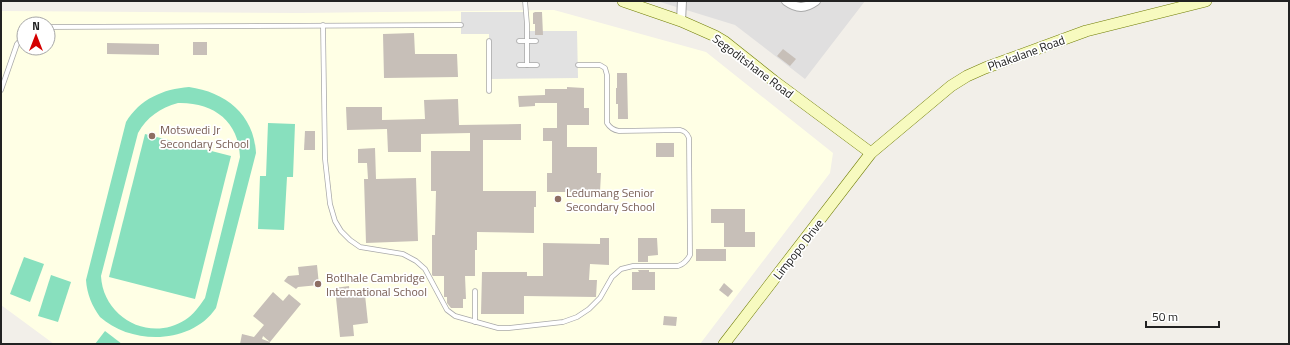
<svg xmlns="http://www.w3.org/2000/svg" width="1290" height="345" viewBox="0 0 1290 345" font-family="'Titillium Web',sans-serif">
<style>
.residential{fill:#e0dfdf}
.education{fill:#ffffe5;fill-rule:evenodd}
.pitch{fill:#88e0be;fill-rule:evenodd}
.parking{fill:#e2e2e2}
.building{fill:#c7bfb8}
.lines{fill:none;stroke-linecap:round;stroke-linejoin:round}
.lane-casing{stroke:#a9a9a9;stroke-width:5.5}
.street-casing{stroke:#a9a9a9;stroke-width:10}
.secondary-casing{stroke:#707d05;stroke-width:12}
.lane{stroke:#fff;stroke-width:4}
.street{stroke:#fff;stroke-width:8}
.secondary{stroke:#f7fabf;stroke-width:11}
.education-dot{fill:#8d6e63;stroke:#fff;stroke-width:1.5}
.labels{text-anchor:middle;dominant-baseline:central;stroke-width:3.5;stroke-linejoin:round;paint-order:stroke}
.street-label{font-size:12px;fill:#222;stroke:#fff}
.education-label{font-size:12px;fill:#785e54;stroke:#fff;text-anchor:start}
</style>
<rect width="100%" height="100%" fill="#f2efe9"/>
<polygon class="residential" points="657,1 865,1 805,79 735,25"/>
<path class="education" d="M554,10L706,52L833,153L830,173L700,344H54L1,305V11L300,13ZM24,24H48V48H24Z"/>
<g class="pitch">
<path d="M189,87C225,92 254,114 256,153L216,308C191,345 131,345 100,317C92,306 87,294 86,280L126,122C140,99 163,89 189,87ZM178,103C213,102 239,121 240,157L205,298C199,307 193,315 185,320C149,343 103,317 101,276L138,133C147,117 160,108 178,103Z"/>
<polygon points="268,123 295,124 293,177 287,177 284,230 258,229 260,176 266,176"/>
<polygon points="145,134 231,156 195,299 109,277"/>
<polygon points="24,257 44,264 30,302 10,294"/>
<polygon points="51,275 71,282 58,322 38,316"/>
<polygon points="105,331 122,344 95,344"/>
</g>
<polygon class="parking" points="461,12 527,12 527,31 577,31 578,78 489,79 489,34 461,34"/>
<g class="building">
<polygon points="535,12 542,12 543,35 535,35 535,24 533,24 533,13"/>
<polygon points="414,33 415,54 457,54 458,77 384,78 383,34"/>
<rect x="193" y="42" width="14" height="13"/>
<polygon points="107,43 159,44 159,55 107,54"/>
<polygon points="783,49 796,59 790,66 777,56"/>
<polygon points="617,73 627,73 628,119 618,119 618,104 616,104 616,88 617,88"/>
<polygon points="567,87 584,88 584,108 589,108 589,125 567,125 567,147 597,147 597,173 601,173 600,192 547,192 547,173 552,173 552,141 543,141 543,128 557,128 557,103 535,103 535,106 519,107 518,96 545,95 545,89 567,89"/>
<polygon points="458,99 459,125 521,124 521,140 483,140 483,191 536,191 536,207 534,207 534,233 477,232 477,250 475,250 475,276 465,276 466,299 463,299 463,308 451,308 447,303 447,297 444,297 444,276 433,276 432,275 432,235 435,235 436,191 431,191 431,151 470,151 470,133 421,134 421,152 388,152 387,129 347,130 346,107 382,107 382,120 425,119 424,100"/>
<polygon points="305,131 315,131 315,150 304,150"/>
<rect x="656" y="143" width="18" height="14"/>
<polygon points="375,148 376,179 416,178 418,241 366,243 364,179 368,179 367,163 358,163 358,149"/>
<polygon points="711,209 745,209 745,232 755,232 755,247 724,247 724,223 711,223"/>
<polygon points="600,238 609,238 609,265 590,264 589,280 597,280 596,297 524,296 524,314 481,314 482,272 527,272 527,276 543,276 543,243 600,244"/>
<polygon points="638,238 657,238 658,255 648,256 648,262 638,262"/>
<rect x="696" y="249" width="30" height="12"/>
<polygon points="317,265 319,285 298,287 296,289 284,281 288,276 299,275 298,267"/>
<polygon points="638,270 649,270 649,272 655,272 655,290 632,290 632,272 639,272"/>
<polygon points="724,283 733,291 728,297 719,290"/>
<polygon points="349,286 350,297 365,295 368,323 353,325 354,336 340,337 335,288"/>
<polygon points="273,292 283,301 289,294 301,304 270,342 263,336 262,339 270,342 269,344 240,344 242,334 254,337 264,325 253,316"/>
<polygon points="664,316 677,317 676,326 663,325"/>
</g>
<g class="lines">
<g class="lane-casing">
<g id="lane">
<polyline points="525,1 527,24 527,65"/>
<path d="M323,25L325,159L330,204L335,221L341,231L350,240L360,247L403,254L416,261L425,269L447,310L455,316L498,328H509L563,322L577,317L589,309L600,298L612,277L621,269L633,266H678C684,264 687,261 690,255L689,138C687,133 685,131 680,130L619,131C613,130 610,128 607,123V75L605,68L600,65H578"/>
<polyline points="48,27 461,25"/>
<polyline points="489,41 489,91"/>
<polyline points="519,41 536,41"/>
<polyline points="519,65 537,65"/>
<polyline points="1,90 17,44 24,36"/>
<polyline points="475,322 475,291"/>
</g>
</g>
<g class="street-casing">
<g id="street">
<path d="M786,1C797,9 805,9 816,1"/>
<polyline points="681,21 682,1"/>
</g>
</g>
<g class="secondary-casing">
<g id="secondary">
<polyline points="623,1 681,21 715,36 725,42 774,81 871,153"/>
<polyline points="724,344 871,153 951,86 967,76 985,68 1086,31 1206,1"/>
</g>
</g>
<use href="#lane" class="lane"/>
<use href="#street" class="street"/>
<use href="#secondary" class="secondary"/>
</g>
<g class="education-dot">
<circle cx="152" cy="136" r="4"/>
<circle cx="558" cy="199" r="4"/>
<circle cx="318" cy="284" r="4"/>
</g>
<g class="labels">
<g class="street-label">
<text transform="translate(1026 53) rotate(-20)">Phakalane Road</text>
<text transform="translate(753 66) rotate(37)">Segoditshane Road</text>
<text transform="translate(798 249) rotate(-52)">Limpopo Drive</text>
</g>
<g class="education-label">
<text x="160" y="129">Motswedi Jr<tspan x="160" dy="14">Secondary School</tspan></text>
<text x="566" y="192">Ledumang Senior<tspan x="566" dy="14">Secondary School</tspan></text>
<text x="326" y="277">Botlhale Cambridge<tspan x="326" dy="14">International School</tspan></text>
</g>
</g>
<rect width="1290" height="345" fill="none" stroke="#222222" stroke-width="4"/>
<g transform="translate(36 36)"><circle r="19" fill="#ffffff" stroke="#a7a7a7"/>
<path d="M0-3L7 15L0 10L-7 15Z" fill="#d40000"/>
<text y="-6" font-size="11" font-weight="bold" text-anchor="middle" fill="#222222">N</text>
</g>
<path d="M1146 321v6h73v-6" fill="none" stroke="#222222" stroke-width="2"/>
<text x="1152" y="321" font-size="12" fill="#222222" stroke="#ffffff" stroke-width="3" paint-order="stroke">50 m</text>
</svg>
